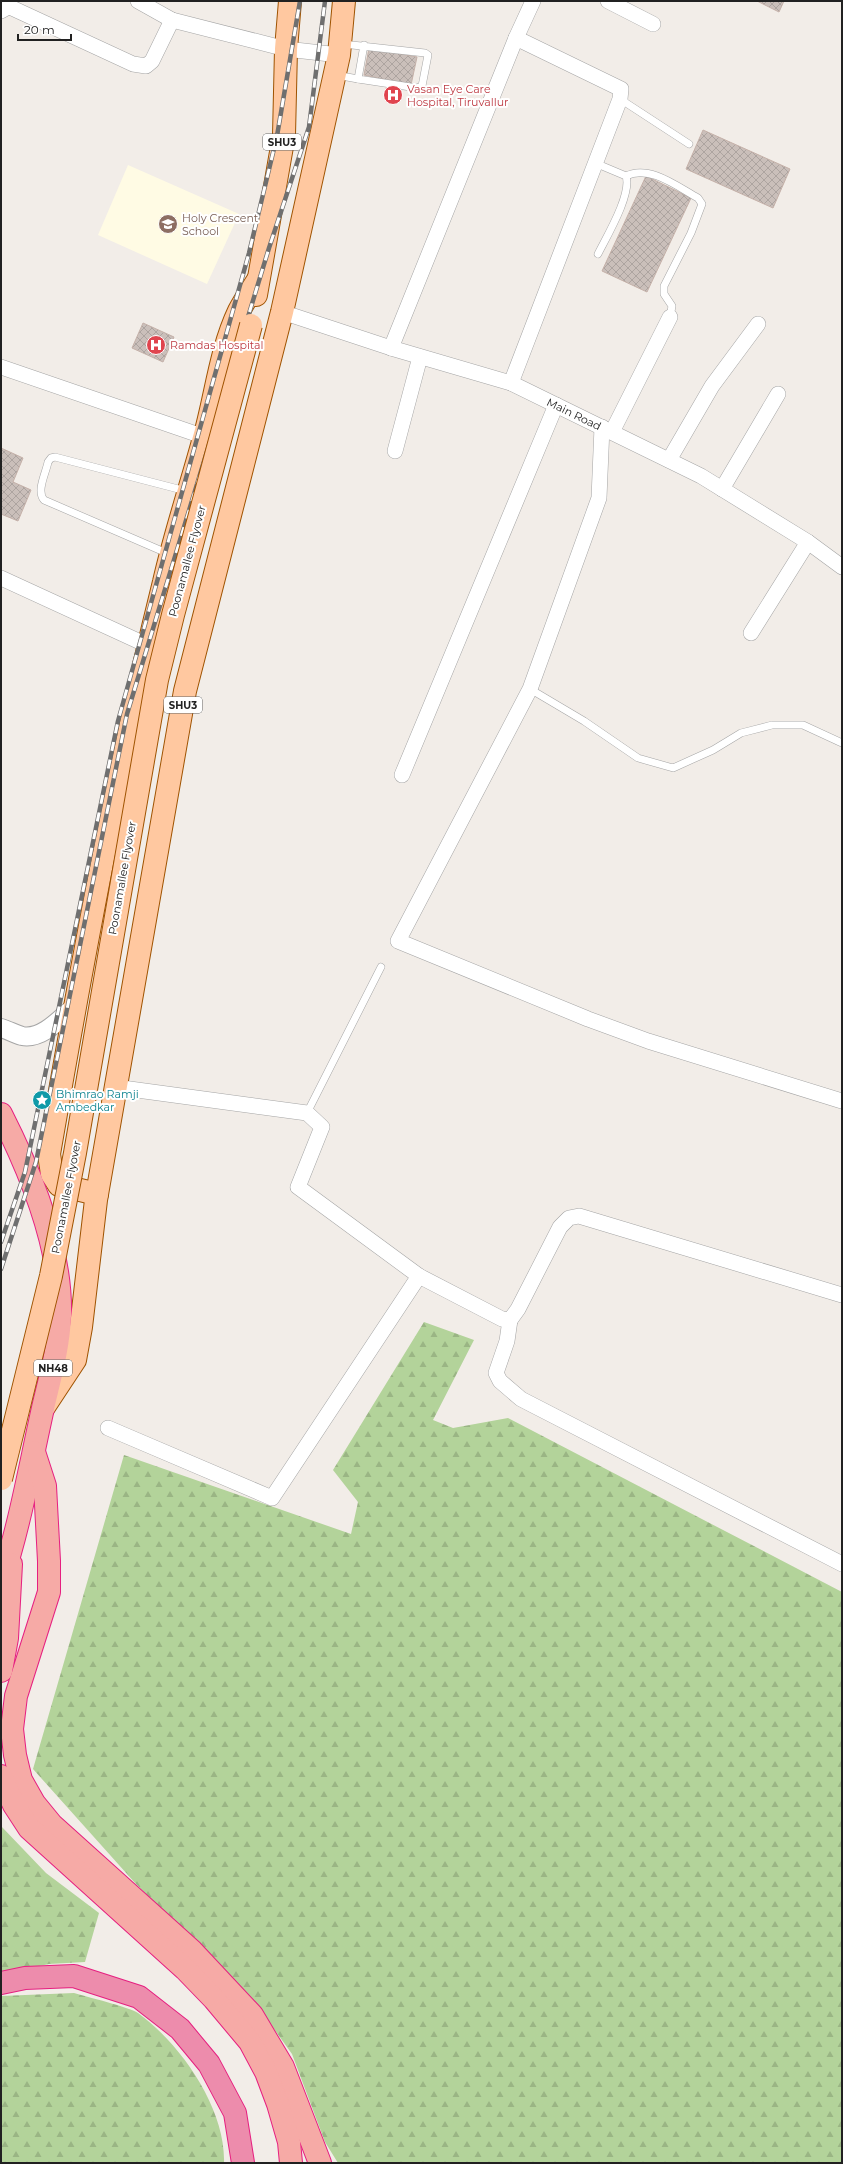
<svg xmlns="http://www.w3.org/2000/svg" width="843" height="2164" viewBox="0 0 843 2164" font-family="Montserrat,sans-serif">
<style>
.education{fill:#fffbe4}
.forest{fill:url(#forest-firs)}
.building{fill:url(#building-cross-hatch);stroke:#c5b1a9}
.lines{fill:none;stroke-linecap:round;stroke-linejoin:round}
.service-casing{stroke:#a5a5a5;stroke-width:8}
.minor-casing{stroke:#a5a5a5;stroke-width:16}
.tertiary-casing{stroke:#a5a5a5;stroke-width:20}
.primary-casing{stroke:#9f5300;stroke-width:24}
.trunk-casing{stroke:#e61f80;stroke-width:24}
.motorway-casing{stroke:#e61f80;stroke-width:24}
.service{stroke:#fff;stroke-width:7}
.minor{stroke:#fff;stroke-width:15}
.tertiary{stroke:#fff;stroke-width:18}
.primary{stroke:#ffc8a0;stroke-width:22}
.trunk{stroke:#f6aaa6;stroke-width:22}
.motorway{stroke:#ed8cac;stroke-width:22}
.rail-casing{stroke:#6f6f6f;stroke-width:4.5}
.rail{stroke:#fff;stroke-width:3;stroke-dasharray:9;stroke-linecap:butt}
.primary-bridge-casing{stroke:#9f5300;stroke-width:24;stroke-linecap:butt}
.primary-bridge{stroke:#ffc8a0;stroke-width:22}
.labels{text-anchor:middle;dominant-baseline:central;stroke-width:4;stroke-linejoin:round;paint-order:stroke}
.shield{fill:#fff;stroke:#646464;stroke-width:1}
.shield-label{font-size:10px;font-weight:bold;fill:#212121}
.health-label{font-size:11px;fill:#be3a42;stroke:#fff;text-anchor:start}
.education-label{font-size:11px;fill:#785e54;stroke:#fff;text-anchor:start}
.street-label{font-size:11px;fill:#212121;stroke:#fff}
.culture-label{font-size:11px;fill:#0d838f;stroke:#fff;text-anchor:start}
</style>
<defs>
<pattern id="forest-firs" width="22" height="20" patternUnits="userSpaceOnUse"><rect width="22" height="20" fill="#b3d39a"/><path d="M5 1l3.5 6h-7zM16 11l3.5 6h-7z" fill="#9ab584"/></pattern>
<pattern id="building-cross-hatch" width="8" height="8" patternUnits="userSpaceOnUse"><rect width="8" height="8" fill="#cabfba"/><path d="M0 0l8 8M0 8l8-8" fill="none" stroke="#ada4a0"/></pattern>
</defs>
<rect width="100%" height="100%" fill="#f2ede8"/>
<polygon class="education" points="128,165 239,214 207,284 98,235"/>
<g class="forest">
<polygon points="424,1322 474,1340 433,1420 453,1428 508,1418 842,1592 842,2163 338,2163 325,2142 292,2054 251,1997 136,1884 33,1769 124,1455 351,1534 358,1502 333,1470"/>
<polygon points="1,1826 46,1873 99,1913 85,1962 49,1964 1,1974"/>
<path d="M74,1993C87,1997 129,2007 138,2013C181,2044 226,2109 224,2163H1V1996Z"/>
</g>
<g class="building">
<polygon points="757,1 784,1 779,12"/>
<polygon points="369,48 417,57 411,85 364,75"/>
<polygon points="703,130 790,169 773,208 686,169"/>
<polygon points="646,176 691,198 647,292 602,271"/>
<polygon points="143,323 174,337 163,362 132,348"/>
<polygon points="1,448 23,458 13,482 31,490 18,521 1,514"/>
</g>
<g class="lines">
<g class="service-casing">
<g id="service">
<polyline points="343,44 425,53 428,55 422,86 417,88 358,79 364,45"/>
<polyline points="336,75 358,79"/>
<polyline points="620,99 689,144"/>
<path d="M595,163L626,176C632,194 607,236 598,254"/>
<path d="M626,176C649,164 678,187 698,198L702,204L691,233L664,286V294L672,306L670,317"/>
<path d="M169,554L44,500C36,491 46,473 48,462L51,458L55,457L186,491"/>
<polyline points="530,689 584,721 638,758 673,768 713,750 741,733 772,725 803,725 842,743"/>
<polyline points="307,1113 381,967"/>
</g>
</g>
<g class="minor-casing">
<g id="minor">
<polyline points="138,1 172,20 286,49 339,55"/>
<polyline points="608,1 653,24"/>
<polyline points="1,11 8,7 12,8 133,64 146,66 152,61 172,20"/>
<polyline points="282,312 391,348 511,383 701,476 808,542 842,567"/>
<polyline points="391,348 516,38 533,1"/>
<polyline points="1,367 205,437"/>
<polyline points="511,383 620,99 621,89 516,38"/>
<polyline points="602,427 599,498 530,689 398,941 588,1019 648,1041 842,1101"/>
<polyline points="612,432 670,317"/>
<polyline points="395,451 420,357"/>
<polyline points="669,460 712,386 758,324"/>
<polyline points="722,489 778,394"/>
<polyline points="1,578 149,646"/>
<polyline points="751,633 808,542"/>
<polyline points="402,775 556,405"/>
<polyline points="115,1087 307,1113 322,1127 298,1187 419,1276 502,1319 510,1320 518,1309 560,1227 569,1218 579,1216 842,1295"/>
<polyline points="510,1320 507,1341 496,1373 500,1381 521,1399 842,1564"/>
<polyline points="108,1428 272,1498 419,1276"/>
</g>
</g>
<g class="tertiary-casing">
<path id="tertiary" d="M1,1028C8,1030 15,1034 22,1036C42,1040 61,1018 75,1006"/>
</g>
<g class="primary-casing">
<g id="primary">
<polyline points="256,295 284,135 286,49 290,1"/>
<path d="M97,1194L59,1185L52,1174L49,1154C82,963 117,771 164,582C175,533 191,486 204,438C216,396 220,351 239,311C244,301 251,291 258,280"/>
<polyline points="44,1407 75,1360 81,1327 96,1200 185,691 282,312 339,55 344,1"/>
</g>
</g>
<g class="trunk-casing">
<g id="trunk">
<path d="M1,1114C31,1173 62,1249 60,1316C59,1347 50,1378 43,1408C30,1466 20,1525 1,1582"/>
<polyline points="34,1452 45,1486 49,1561 49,1592 16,1696 12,1729 15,1755 21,1780 34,1803 52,1825 192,1951 252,2015 283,2067 320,2163"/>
<polyline points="1,1671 7,1638 11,1564"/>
<polyline points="1,1776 14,1805 29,1828 185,1969 214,1999 250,2042 266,2072 278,2104 289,2142 291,2163"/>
</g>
</g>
<g class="motorway-casing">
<polyline id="motorway" points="1,1983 25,1978 74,1976 139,1997 180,2029 209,2064 235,2113 243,2163"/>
</g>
<use href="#service" class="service"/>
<use href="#minor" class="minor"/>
<use href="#tertiary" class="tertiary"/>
<use href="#primary" class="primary"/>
<use href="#trunk" class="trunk"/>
<use href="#motorway" class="motorway"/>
<g class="rail-casing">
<g id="rail">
<polyline points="1,1242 25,1172 118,721 249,253 277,136 300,1"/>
<polyline points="1,1269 36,1162 127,714 269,248 309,127 325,1"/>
</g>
</g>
<use href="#rail" class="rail"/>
<g class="primary-bridge-casing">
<polyline id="primary-bridge" points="1,1479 51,1276 75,1153 157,680 173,615 251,325"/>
</g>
<use href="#primary-bridge" class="primary-bridge"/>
</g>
<defs>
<g id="hospital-disc" transform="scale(1)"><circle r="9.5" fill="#e0444e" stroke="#fff"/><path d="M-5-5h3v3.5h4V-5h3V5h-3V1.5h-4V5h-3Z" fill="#fff"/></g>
<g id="school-disc" transform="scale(1)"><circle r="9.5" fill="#8d6e63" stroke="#fff"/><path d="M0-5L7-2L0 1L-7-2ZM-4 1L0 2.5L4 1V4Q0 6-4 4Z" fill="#fff"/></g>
<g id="sight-disc" transform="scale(1)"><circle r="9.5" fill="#0f9aa8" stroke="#fff"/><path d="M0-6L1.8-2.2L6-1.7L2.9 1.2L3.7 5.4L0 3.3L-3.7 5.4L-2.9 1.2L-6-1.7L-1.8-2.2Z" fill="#fff"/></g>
</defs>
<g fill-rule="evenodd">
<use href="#hospital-disc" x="393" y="95"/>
<use href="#school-disc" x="168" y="224"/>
<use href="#hospital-disc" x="156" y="345"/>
<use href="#sight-disc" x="42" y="1100"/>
</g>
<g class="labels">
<g class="shield">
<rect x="263" y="134" width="38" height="16" rx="3"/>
<rect x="164" y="697" width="38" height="16" rx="3"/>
<rect x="34" y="1360" width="38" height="16" rx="3"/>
</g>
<g class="shield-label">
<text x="282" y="142">SHU3</text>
<text x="183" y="705">SHU3</text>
<text x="53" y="1368">NH48</text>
</g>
<g class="health-label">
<text x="407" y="89">Vasan Eye Care<tspan x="407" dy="13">Hospital, Tiruvallur</tspan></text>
<text x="170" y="345">Ramdas Hospital</text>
</g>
<g class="education-label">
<text x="182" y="218">Holy Crescent<tspan x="182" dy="13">School</tspan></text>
</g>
<g class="street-label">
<text transform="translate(574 414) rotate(26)">Main Road</text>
<text transform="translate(187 561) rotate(-75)">Poonamallee Flyover</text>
<text transform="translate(122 878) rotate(-80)">Poonamallee Flyover</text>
<text transform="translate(66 1197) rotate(-79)">Poonamallee Flyover</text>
</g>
<g class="culture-label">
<text x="56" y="1094">Bhimrao Ramji<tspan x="56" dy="13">Ambedkar</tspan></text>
</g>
</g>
<rect width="843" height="2164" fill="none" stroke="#212121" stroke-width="4"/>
<path d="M18 34v6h53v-6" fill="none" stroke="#212121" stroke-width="2"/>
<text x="24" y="34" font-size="12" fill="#212121" stroke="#ffffff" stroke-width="3" paint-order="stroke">20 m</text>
</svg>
